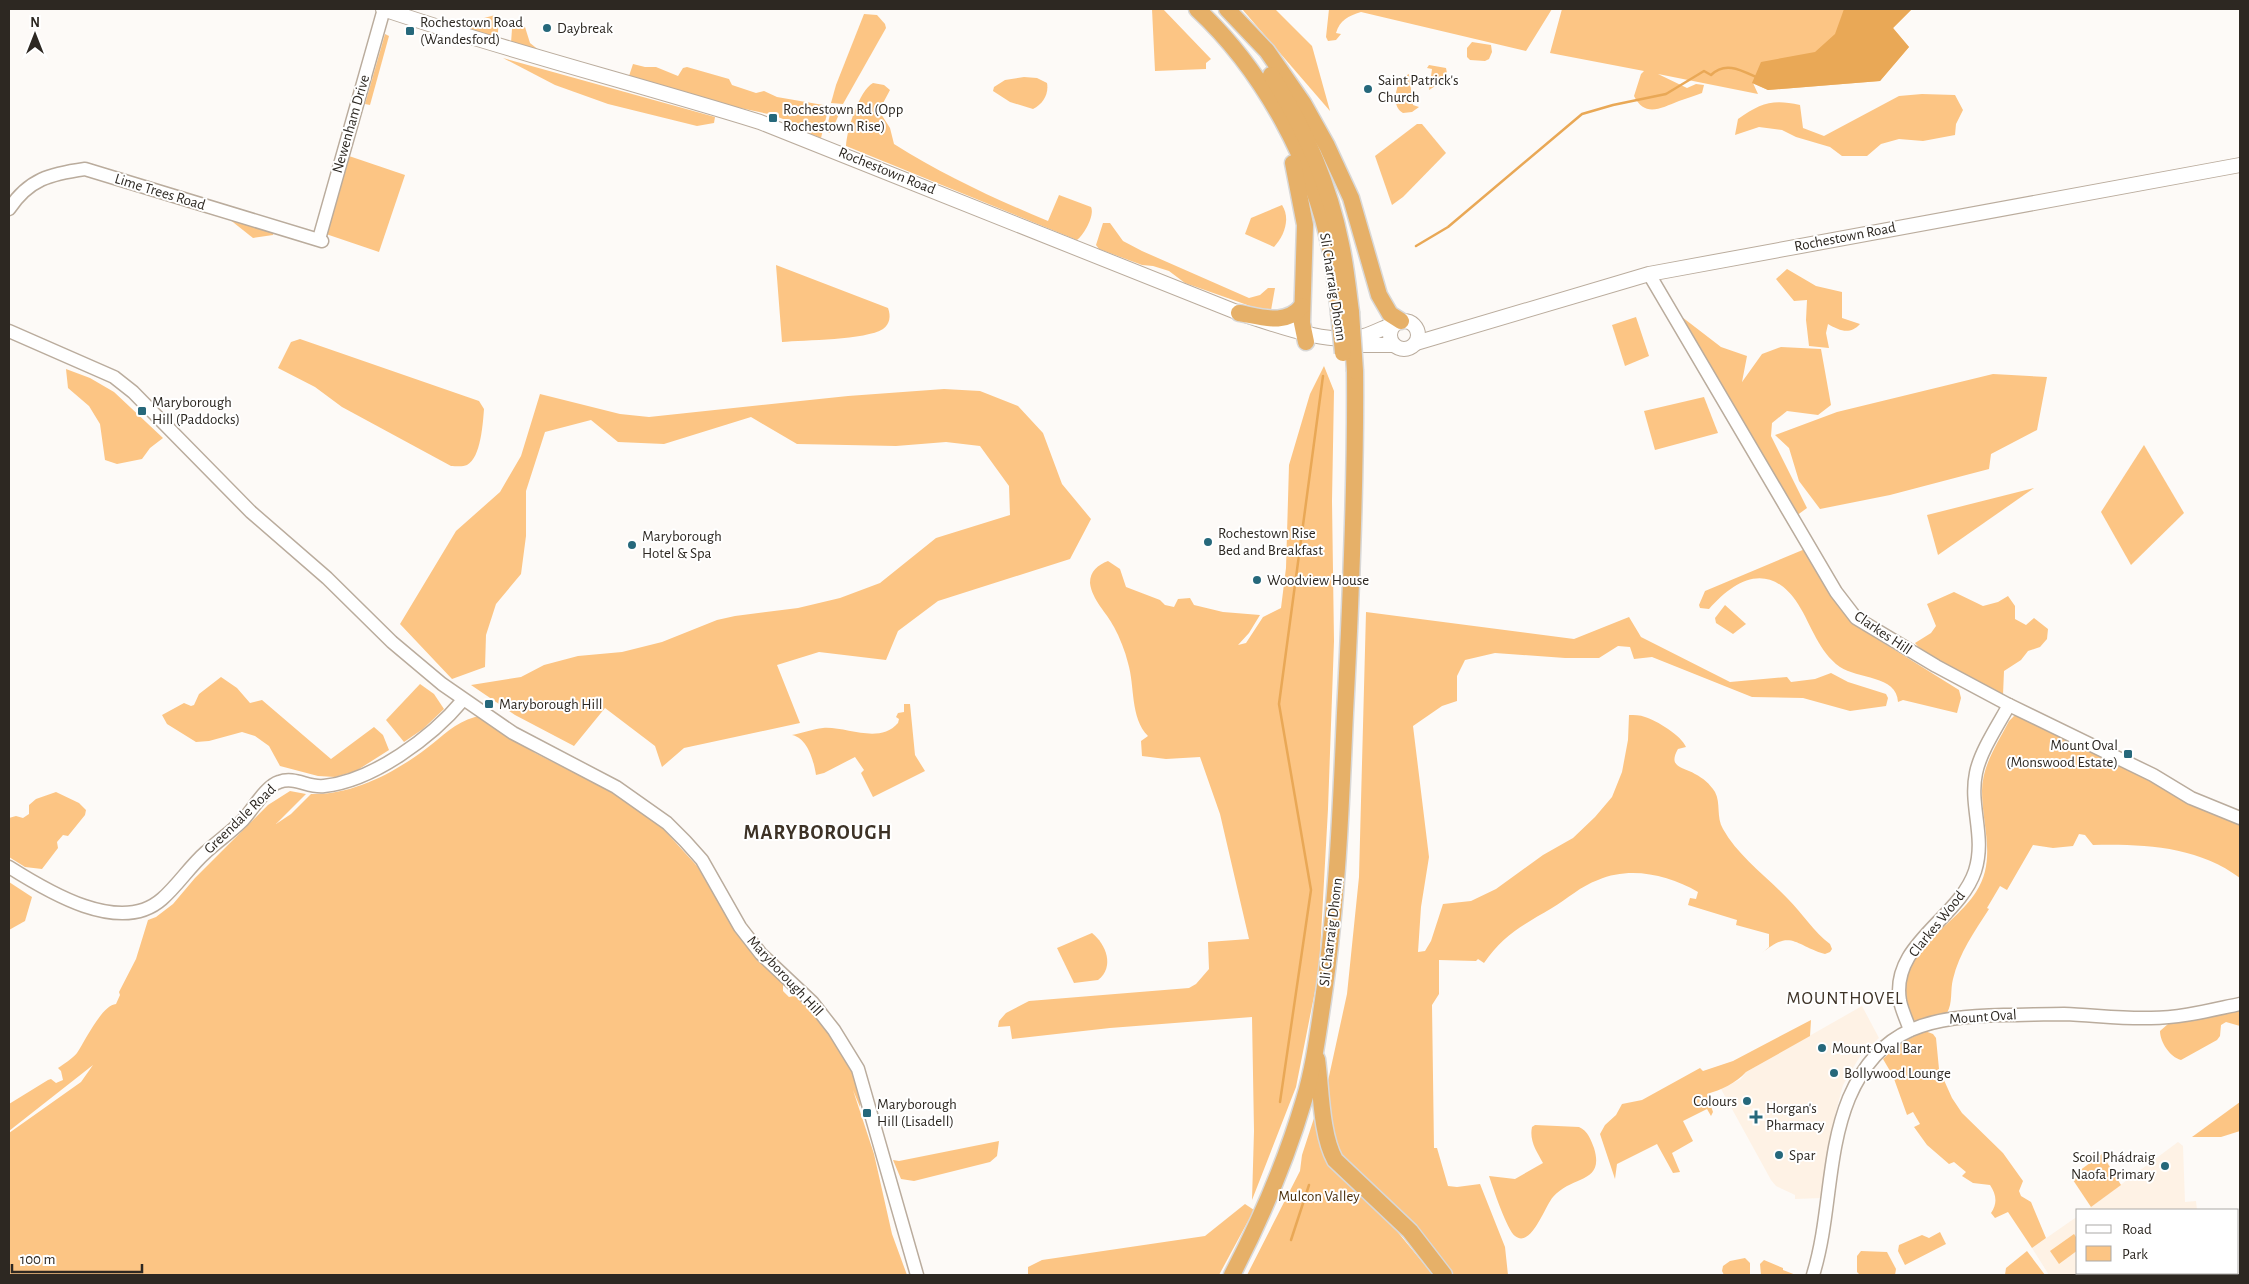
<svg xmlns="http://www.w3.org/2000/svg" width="2249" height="1284" viewBox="0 0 2249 1284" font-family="'Alegreya Sans',sans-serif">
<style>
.built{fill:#fef2e5}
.green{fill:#fcc584}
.water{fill:#e9a856}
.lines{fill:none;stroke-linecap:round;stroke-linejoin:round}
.stream{stroke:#e9a856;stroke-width:2.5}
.tertiary-casing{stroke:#baac9d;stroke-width:15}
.secondary-casing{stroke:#baac9d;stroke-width:16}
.trunk-casing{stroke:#d9d8d7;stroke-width:19}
.tertiary{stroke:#fff;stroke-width:12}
.secondary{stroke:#fff;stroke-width:14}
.trunk{stroke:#e6b068;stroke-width:16}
.trunk-bridge-casing{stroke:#d9d8d7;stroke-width:19;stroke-linecap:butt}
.trunk-bridge{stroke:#e6b068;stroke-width:16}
.poi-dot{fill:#26687b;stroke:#fff;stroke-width:2}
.labels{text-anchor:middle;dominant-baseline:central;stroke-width:4;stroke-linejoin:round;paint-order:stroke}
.poi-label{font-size:15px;fill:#2d2822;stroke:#fff;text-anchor:start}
.street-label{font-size:15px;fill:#2d2822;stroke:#fff}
.park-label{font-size:15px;fill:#4a2f0c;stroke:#fff}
.quarter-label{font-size:18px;letter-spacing:1px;fill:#3d3226;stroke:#fff}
.district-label{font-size:20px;font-weight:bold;letter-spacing:1px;fill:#3d3226;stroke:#fff}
</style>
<rect width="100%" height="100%" fill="#fdfaf7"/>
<g class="built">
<polygon points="1862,1006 1879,1038 1862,1053 1843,1085 1831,1131 1822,1198 1795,1199 1795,1195 1776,1186 1771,1180 1721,1089 1741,1079 1746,1072"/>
<polygon points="2178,1142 2183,1146 2185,1202 2196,1201 2197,1210 2087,1210"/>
<polygon points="2078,1216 2078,1273 2147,1273 2148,1275 2049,1275 2032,1248"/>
</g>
<g class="green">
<polygon points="1152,9 1163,9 1211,59 1206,63 1206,69 1155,71"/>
<polygon points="1242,9 1275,9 1312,46 1330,111"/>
<path d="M1329,9H1552L1526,51L1361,12C1348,16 1340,20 1336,33L1341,34L1336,40L1328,41L1326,37Z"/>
<path d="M1562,9H1935L1911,10L1893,28L1909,47L1880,81L1768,90L1753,83L1758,94L1658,74L1687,88L1696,84L1704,85L1702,93C1695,96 1687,98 1679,101C1661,108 1645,118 1634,96L1641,74L1644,71L1550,53Z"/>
<polygon points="864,14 877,15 885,24 886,28 843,104 831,103 836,85"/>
<polygon points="495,15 499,18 498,32 495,39 459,28 459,25"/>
<polygon points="515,21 525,27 530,43 540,51 511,43 512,29"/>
<polygon points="385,34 389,36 370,105 365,104"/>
<polygon points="1472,42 1491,45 1492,52 1489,59 1485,61 1470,60 1467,57 1467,48"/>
<polygon points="503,58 715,117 714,123 697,126 608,104 555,85"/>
<polygon points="633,64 645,67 656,67 678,76 683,68 687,67 729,79 732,85 756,93 764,91 777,97 829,106 821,138 791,126 783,119 773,115 721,104 629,76"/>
<polygon points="1429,65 1446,68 1448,78 1429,90 1432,69 1427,68"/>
<path d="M1409,74L1413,105L1419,107L1412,112L1403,113C1391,106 1396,88 1401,78Z"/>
<path d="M1024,77L1037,78L1047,83C1049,94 1043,104 1033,109L1010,102L993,91L994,87L1005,80Z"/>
<path d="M873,83L884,85L890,90L882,105L881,114L890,128L894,144C943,175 995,199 1048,221L1059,195L1091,207C1095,215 1084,235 1077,240L846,146C847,129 859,91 873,83Z"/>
<path d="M1922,94L1955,95L1963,110L1956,124L1955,135L1923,141L1899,139L1881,144L1867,156H1842L1830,147L1796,137L1782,130L1759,127L1735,135L1738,119C1761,103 1772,99 1800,105L1803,128L1824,136L1899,96Z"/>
<polygon points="832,106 842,107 831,133 828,133 827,127"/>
<polygon points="1417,124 1422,124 1446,153 1403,197 1392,205 1375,156"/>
<polygon points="349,156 405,175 379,252 326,234"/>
<path d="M1282,205C1291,219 1284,236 1274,247L1245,234L1251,218Z"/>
<polygon points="229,219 274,230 273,235 253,238"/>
<polygon points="1103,223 1110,223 1123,241 1142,251 1249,298 1260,295 1268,288 1275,288 1270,316 1260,314 1253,307 1185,283 1169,271 1153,266 1142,265 1099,249 1096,245"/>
<path d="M776,265L888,308C891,316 890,324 883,329C866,340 804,340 782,342Z"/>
<path d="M1787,269L1816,286L1842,292V318L1860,324C1850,335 1840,331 1828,324L1826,333L1829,348L1809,346L1806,320L1807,300L1794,301L1776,279Z"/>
<polygon points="1636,317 1649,356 1625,366 1612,325"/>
<polygon points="1682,317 1721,347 1747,356 1742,382 1762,354 1781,347 1821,349 1831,405 1818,415 1787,411 1772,423 1771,436 1807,508 1796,516"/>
<path d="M300,339L479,401L484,409C483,422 481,458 467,465C463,467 455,466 451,466L342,407L315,387L278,368L291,342Z"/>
<path d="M1324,366L1334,391L1332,501L1334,641L1328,809L1319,971L1296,1087L1252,1200L1254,1131L1252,1017L1110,1028L1012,1039L1010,1026L998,1027L999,1021L1006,1013L1029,1001L1189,988L1196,984L1209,969L1208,942L1249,939L1220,814L1200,757L1166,759L1142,756L1141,741L1148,736C1130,718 1135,686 1128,663C1125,651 1120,638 1114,627C1107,613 1092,600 1090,583C1090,571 1098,565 1108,561L1120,569L1126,587L1160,600L1165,605L1174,607L1178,599L1190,598L1194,605L1223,612L1260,615L1249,633L1238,645L1246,643L1263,617L1281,608L1286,568L1289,465L1310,394Z"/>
<polygon points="66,369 90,378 114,392 163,438 150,448 142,459 117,464 105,460 100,424 89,406 68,388"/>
<polygon points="1993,374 2047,377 2037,430 1991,454 1989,469 1890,495 1820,509 1799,481 1789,448 1775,435 1837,412"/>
<polygon points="944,389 980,391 1018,406 1043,433 1062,484 1091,519 1070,559 938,601 898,631 886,660 819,652 777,665 800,723 684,748 662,767 655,746 605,708 574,746 515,715 471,685 521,677 544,665 578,656 622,652 662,642 717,620 735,616 798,608 840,598 880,583 936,538 1010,515 1009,486 980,446 946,442 896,446 797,444 751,417 664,444 618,442 591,420 545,432 526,491 526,536 521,574 496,604 486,635 485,667 452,679 400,624 456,531 500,492 521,456 540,394 620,414 649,417 848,396"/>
<polygon points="1704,397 1718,433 1655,450 1644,411"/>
<polygon points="2144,445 2184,513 2131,565 2101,512"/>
<polygon points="2034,488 1938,555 1927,515"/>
<path d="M1805,549L1836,602L1858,627L1959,690L1961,698L1957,713L1903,700L1898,702C1897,675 1857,679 1840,667C1818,651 1812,626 1798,604C1770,561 1736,578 1709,609L1700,608L1699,605L1705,591Z"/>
<polygon points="1954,592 1983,606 1998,602 2008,596 2015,606 2015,619 2026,625 2034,618 2048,629 2047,639 2040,647 2028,651 2021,660 2004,671 2003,695 1927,657 1915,643 1931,633 1936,626 1927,604"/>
<polygon points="1725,605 1746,624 1733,634 1716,623 1715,618"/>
<path d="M1366,612L1574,639L1629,617L1641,637L1730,682L1787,677L1791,682L1815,679L1831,673L1848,682L1886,694L1888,698L1886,706L1850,711L1803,698L1752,697L1652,657L1634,659L1630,647L1618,646L1599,658H1565L1495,653L1465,660L1457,676V701L1442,706L1413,726L1429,857L1421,907L1418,952L1425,951L1431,941L1443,904L1471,901L1496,889L1543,855L1573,838L1595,817L1612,797L1622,772L1628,740L1629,715C1634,715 1640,715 1645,717C1656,720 1682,736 1686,747L1678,749C1667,768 1684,767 1695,774C1703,778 1710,784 1715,792C1721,803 1716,817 1723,829C1738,856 1766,876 1788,899C1802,913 1814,932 1830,944L1832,949L1830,952L1825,954C1794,945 1791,928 1761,954L1769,947V934L1736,925L1737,920L1688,905L1690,898L1696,899L1698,892C1668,875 1631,866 1598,880C1581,886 1567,899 1552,908C1523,925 1503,935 1484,963L1478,959L1476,961L1439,960V994L1432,1005L1434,1148H1437L1448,1186L1457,1187L1480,1184L1505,1247L1508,1275H1453L1339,1159L1328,1105L1330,1102L1328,1081L1347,994L1359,877Z"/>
<polygon points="221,677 237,688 250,703 262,700 331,759 374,727 383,735 389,750 356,771 335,777 318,776 280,766 269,746 255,736 242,732 209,741 196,742 167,724 162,715 184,703 191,706 194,705 199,694"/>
<polygon points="420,684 434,694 444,709 423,729 404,742 386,720"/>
<path d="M904,704H910L915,755L925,771L873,797L861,773L864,770L855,757L824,773L816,775C814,762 808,738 792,735C802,733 813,729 823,728C846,726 879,745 898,723L899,719L896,717L898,713L904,712Z"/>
<path d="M2020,715L2185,799L2240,824V878C2197,846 2144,844 2093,845L2085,835L2079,834L2073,846L2053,848L2033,845L2007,890L2000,886L1987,908L1989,909C1975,931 1959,953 1953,979C1950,990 1953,1003 1947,1013L1917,1022C1909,1018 1908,1011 1907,1003C1898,949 1951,930 1976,892C1997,860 1982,826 1982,791C1982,765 1998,743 2009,721L2014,716Z"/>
<path d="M475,717H480L535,753L615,793L656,821L697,866L750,951L783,983V991L789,997L794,996C818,1008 866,1080 860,1107L853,1090L874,1154L892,1234L907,1275H9V1133L81,1082L93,1065L9,1131V1104L48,1080L51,1079L56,1083L63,1080L61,1071L58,1068C64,1064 72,1059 77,1053C85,1041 102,1005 116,1004L120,995L119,992L136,959L148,920L156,917L173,904L195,878L268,805L290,791L306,794L276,824L291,814L311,794C353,795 394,773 427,748C443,736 454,723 475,717Z"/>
<polygon points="56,792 79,803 86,810 85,815 68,836 63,835 57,842 58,848 42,869 25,867 9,857 9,818 16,816 23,818 29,814 29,805 36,799"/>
<polygon points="9,882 32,897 25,921 9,930"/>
<path d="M1092,933C1106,944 1115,967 1098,980L1074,983L1057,948Z"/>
<path d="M2240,1010V1026L2226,1022L2221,1025L2220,1036L2217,1040L2181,1060C2170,1057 2160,1042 2160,1031L2168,1024Z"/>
<path d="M1811,1020L1810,1036L1746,1072C1736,1083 1721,1090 1707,1094L1713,1112L1711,1116L1707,1109L1683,1121L1693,1141L1672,1153L1680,1172L1673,1173L1657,1144L1617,1164L1615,1179L1600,1134L1605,1125L1616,1115L1622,1104L1642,1100L1700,1068L1703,1071L1733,1061Z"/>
<path d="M1925,1031L1933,1034L1936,1038L1939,1069L1952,1098L1962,1113L2003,1153L2023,1181L2019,1191L2021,1196L2031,1202L2046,1238L2032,1248L2008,1212L1995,1218L1991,1213C1998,1203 1996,1194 1990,1185L1973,1183L1962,1176L1966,1172L1954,1162L1949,1164L1927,1145L1914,1127L1920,1124L1913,1112L1907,1115L1893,1076L1883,1059L1899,1044Z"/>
<polygon points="2240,1102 2240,1131 2221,1137 2192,1137"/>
<polygon points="1316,1112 1322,1140 1433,1275 1247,1275 1300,1171 1302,1155"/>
<path d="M1535,1125L1579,1127C1588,1131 1591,1140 1594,1148C1605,1184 1572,1175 1553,1197C1545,1206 1531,1249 1515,1236C1507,1230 1493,1188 1489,1176L1515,1179L1543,1163C1537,1152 1529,1141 1532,1127Z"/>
<polygon points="999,1141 997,1156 990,1162 914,1181 901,1179 893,1160 899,1161"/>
<polygon points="2102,1154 2121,1185 2091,1207 2071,1177"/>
<polygon points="1245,1204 1254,1210 1219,1275 1028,1275 1028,1267 1042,1260 1205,1236"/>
<polygon points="1940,1232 1946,1244 1905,1265 1898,1251 1899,1245 1922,1235 1929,1238"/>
<polygon points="2074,1234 2078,1240 2078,1250 2059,1264 2050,1251"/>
<polygon points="1861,1251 1887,1252 1896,1269 1895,1275 1860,1275 1857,1272 1857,1256"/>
<polygon points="2027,1251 2045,1275 2005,1275 2006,1268"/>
<polygon points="1745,1258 1750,1263 1750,1275 1724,1275 1722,1271 1723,1266 1730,1261"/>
<polygon points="1764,1260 1783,1268 1783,1270 1796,1275 1761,1275 1760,1264"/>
</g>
<polygon class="water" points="1844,9 1935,9 1911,10 1893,28 1909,47 1880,81 1768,90 1752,83 1761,62 1815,52 1835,34"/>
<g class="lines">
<g class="stream">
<path d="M1416,246L1448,227L1582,114L1613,105L1666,94L1704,71L1711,75C1725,61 1741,70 1756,77"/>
<polyline points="1280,1102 1311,890 1279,704 1323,376"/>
<polyline points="1291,1240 1309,1185"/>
</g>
<g class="tertiary-casing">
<g id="tertiary">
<path d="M9,209C29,179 50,174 85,169L322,241"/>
<polyline points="319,239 384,9"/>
<polyline points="1649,274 1836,592 1856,618 1936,666 2009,705 2153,775 2191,798 2240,818"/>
<polyline points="9,331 114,377 133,392 251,512 327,578 392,642 442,684 513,733 616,787 667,823 685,841 702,860 740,927 761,954 812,1002 834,1030 858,1069 917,1275"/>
<path d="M9,867C47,891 120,936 162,899C178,885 190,866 206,852C218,841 231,832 243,820C253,809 266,786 279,782C295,776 308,788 324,786C373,781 432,737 463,700"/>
<path d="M1910,1030C1907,1021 1902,1011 1900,1001C1890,944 1959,919 1975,871C1986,837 1969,806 1976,773C1980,752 1998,725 2009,705"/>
<path d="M1813,1275C1831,1217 1826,1154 1849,1098C1880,1025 1932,1017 2004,1015C2024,1015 2044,1014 2064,1014C2093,1015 2122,1019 2151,1018C2181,1018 2211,1010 2240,1004"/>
</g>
</g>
<g class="secondary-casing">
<g id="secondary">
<path d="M383,9C507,51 635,83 760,122L1239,313C1271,323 1331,347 1364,336C1374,333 1385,327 1396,323"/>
<circle cx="1404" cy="335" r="14"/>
<polyline points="1416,343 1649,274 2240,165"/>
<polyline points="1349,345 1393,345"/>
</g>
</g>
<g class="trunk-casing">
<g id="trunk">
<path d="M1197,9C1263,70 1314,164 1331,253C1335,273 1337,293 1339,313"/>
<polyline points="1227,9 1267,51 1303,103 1327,146 1351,198 1379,295 1390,314 1401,321"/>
<path d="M1271,75C1304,127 1329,184 1341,244C1346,267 1348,290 1351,312"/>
<polyline points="1293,163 1305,225 1302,323 1306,342"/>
<path d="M1239,313C1262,317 1286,326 1302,306"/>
<path d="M1317,1059C1321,1089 1321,1135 1335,1160L1410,1231L1444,1275"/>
<path d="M1232,1275C1261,1219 1286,1161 1304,1100C1314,1067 1318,1033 1323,1000C1337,905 1341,809 1345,713C1351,599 1356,485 1355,371"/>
</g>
</g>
<use href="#tertiary" class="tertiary"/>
<use href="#secondary" class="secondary"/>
<use href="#trunk" class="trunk"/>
<g class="trunk-bridge-casing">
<g id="trunk-bridge">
<polyline points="1351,312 1355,371"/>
<polyline points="1339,313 1343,353"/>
</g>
</g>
<use href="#trunk-bridge" class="trunk-bridge"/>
</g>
<g class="poi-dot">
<circle cx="547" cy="28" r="5"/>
<rect x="405" y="26" width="10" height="10" rx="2.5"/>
<circle cx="1368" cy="89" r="5"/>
<rect x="768" y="113" width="10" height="10" rx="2.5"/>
<rect x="137" y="406" width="10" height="10" rx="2.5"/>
<circle cx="1208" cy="542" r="5"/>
<circle cx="632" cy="545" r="5"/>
<circle cx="1257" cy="580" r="5"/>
<rect x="484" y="699" width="10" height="10" rx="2.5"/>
<rect x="2123" y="749" width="10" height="10" rx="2.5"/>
<circle cx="1822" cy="1048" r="5"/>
<circle cx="1834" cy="1073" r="5"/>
<circle cx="1747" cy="1101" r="5"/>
<rect x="862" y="1108" width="10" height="10" rx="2.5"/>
<path d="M1753.5 1109.5h5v5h5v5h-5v5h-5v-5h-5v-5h5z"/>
<circle cx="1779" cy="1155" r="5"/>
<circle cx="2165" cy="1166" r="5"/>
</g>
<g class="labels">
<g class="poi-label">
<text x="420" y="22">Rochestown Road<tspan x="420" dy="17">(Wandesford)</tspan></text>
<text x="557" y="28">Daybreak</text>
<text x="1378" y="80">Saint Patrick's<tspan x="1378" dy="17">Church</tspan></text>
<text x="783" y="109">Rochestown Rd (Opp<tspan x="783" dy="17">Rochestown Rise)</tspan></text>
<text x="152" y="402">Maryborough<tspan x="152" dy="17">Hill (Paddocks)</tspan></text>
<text x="1218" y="533">Rochestown Rise<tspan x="1218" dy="17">Bed and Breakfast</tspan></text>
<text x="642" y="536">Maryborough<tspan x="642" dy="17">Hotel &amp; Spa</tspan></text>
<text x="1267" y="580">Woodview House</text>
<text x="499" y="704">Maryborough Hill</text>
<text x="2118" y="745" text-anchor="end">Mount Oval<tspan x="2118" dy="17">(Monswood Estate)</tspan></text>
<text x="1832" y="1048">Mount Oval Bar</text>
<text x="1844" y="1073">Bollywood Lounge</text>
<text x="1737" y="1101" text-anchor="end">Colours</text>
<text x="877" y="1104">Maryborough<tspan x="877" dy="17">Hill (Lisadell)</tspan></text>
<text x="1766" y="1108">Horgan's<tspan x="1766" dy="17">Pharmacy</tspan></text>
<text x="1789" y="1155">Spar</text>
<text x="2155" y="1157" text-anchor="end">Scoil Phádraig<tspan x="2155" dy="17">Naofa Primary</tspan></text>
</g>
<g class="street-label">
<text transform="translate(351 124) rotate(-74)">Newenham Drive</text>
<text transform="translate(887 171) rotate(22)">Rochestown Road</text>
<text transform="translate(160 192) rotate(17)">Lime Trees Road</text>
<text transform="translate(1845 237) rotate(-11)">Rochestown Road</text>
<text transform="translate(1333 287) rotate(81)">Sli Charraig Dhonn</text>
<text transform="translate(1883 633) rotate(34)">Clarkes Hill</text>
<text transform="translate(240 819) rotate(-44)">Greendale Road</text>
<text transform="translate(1937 924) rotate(-51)">Clarkes Wood</text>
<text transform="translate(1331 932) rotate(-83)">Sli Charraig Dhonn</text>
<text transform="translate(785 976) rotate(47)">Maryborough Hill</text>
<text transform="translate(1983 1017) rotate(-4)">Mount Oval</text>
</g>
<g class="park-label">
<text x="1319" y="1196">Mulcon Valley</text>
</g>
<g class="quarter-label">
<text x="1845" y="999">MOUNTHOVEL</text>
</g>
<g class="district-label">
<text x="818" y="833">MARYBOROUGH</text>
</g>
</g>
<rect width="2249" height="1284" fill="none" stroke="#2d2822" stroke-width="20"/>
<rect x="2076" y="1209" width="162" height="65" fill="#ffffff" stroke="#aba9a7"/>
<rect x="2086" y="1225" width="25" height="8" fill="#ffffff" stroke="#aba9a7"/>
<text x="2122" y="1234" font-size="15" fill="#2d2822">Road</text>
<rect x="2086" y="1246" width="25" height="15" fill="#fcc584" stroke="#aba9a7"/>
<text x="2122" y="1259" font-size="15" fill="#2d2822">Park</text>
<g transform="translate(35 35)" stroke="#ffffff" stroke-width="4" paint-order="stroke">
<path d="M0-4L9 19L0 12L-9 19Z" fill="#2d2822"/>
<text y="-8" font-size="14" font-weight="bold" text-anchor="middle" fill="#2d2822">N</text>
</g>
<path d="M12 1264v8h130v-8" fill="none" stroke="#2d2822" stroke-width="2.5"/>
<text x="20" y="1264" font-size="15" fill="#2d2822" stroke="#ffffff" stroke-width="4" paint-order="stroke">100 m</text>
</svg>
